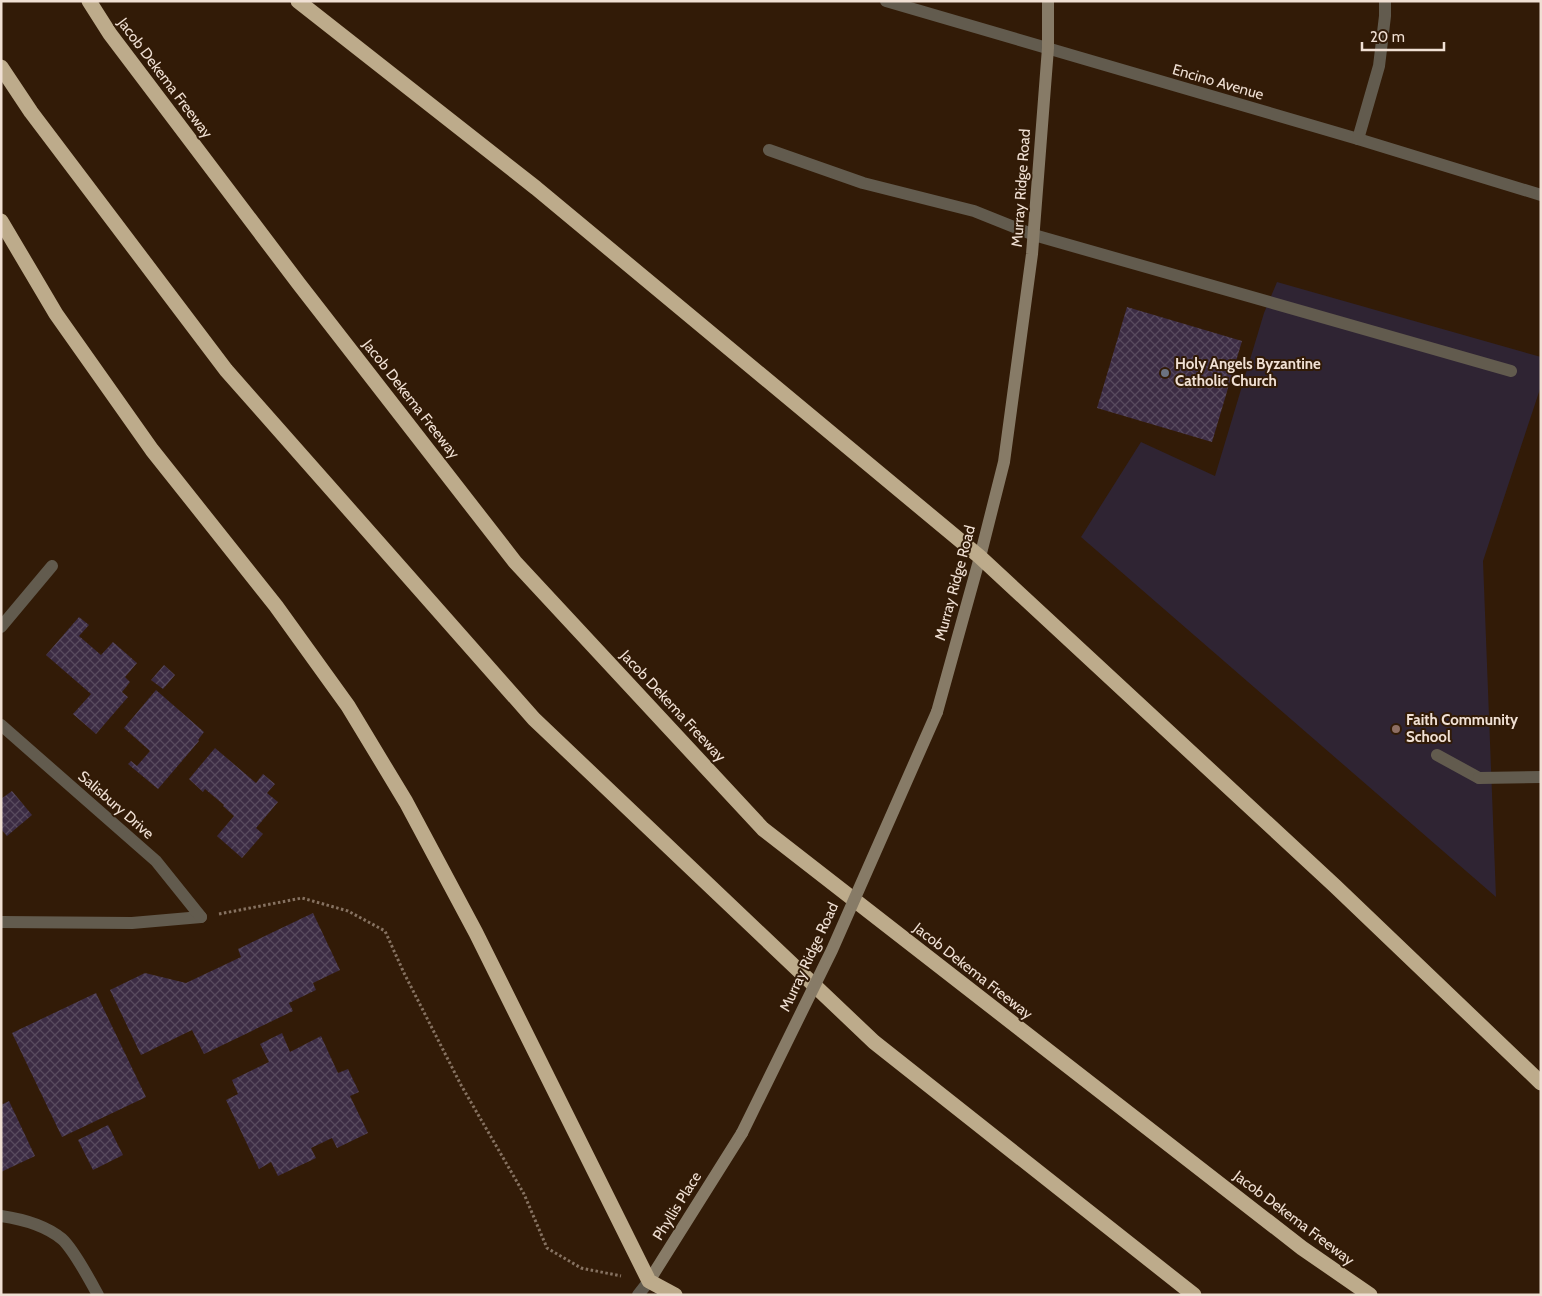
<svg xmlns="http://www.w3.org/2000/svg" width="1542" height="1296" viewBox="0 0 1542 1296" font-family="Cabin,sans-serif">
<style>
.education{fill:#2f2433}
.building{fill:url(#building-cross-hatch)}
.lines{fill:none;stroke-linecap:round;stroke-linejoin:round}
.path{stroke:#867261;stroke-width:3;stroke-dasharray:2.5 2.5;stroke-linecap:butt}
.service{stroke:#625b4e;stroke-width:12}
.minor{stroke:#625b4e;stroke-width:12}
.tertiary{stroke:#625b4e;stroke-width:12}
.secondary{stroke:#877b67;stroke-width:12}
.motorway{stroke:#bdab8b;stroke-width:15}
.secondary-bridge{stroke:#877b67;stroke-width:12}
.worship-dot{fill:#6b7280;stroke:#321b07;stroke-width:2}
.education-dot{fill:#8d6e63;stroke:#321b07;stroke-width:2}
.labels{text-anchor:middle;dominant-baseline:central;stroke-width:4;stroke-linejoin:round;paint-order:stroke}
.street-label{font-size:15px;fill:#f0e0d4;stroke:#321b07}
.poi-label{font-size:15px;font-weight:bold;fill:#f0e0d4;stroke:#321b07;text-anchor:start}
</style>
<defs>
<pattern id="building-cross-hatch" width="8" height="8" patternUnits="userSpaceOnUse" patternTransform="scale(1.25)"><rect width="8" height="8" fill="#3c2c44"/><path d="M0 0l8 8M0 8l8-8" fill="none" stroke="#584a5e"/></pattern>
</defs>
<rect width="100%" height="100%" fill="#321b07"/>
<polygon class="education" points="1277,282 1541,357 1541,386 1483,561 1496,897 1081,537 1141,442 1215,476 1264,313"/>
<g class="building">
<polygon points="1127,307 1242,341 1212,442 1097,408"/>
<polygon points="79,617 89,625 79,636 101,655 113,642 137,663 125,677 130,682 122,692 128,697 96,734 73,714 91,694 46,655"/>
<polygon points="164,665 175,675 163,689 151,680"/>
<polygon points="156,690 204,732 198,740 199,741 158,789 128,764 131,761 137,766 150,751 124,728"/>
<polygon points="215,748 256,783 263,774 275,784 267,793 278,802 256,828 263,834 242,858 217,836 234,816 223,806 224,805 205,789 203,792 189,779"/>
<polygon points="12,791 32,815 7,836 1,829 1,799"/>
<polygon points="313,913 340,970 313,983 316,990 289,1003 293,1011 204,1054 192,1030 141,1055 110,990 145,973 186,983 241,957 238,949"/>
<polygon points="96,993 146,1097 62,1137 12,1033"/>
<polygon points="282,1033 290,1052 321,1036 338,1073 348,1069 359,1092 350,1096 368,1133 337,1148 332,1138 311,1148 316,1158 278,1176 271,1162 259,1169 226,1100 238,1094 232,1080 269,1062 260,1044"/>
<polygon points="9,1101 35,1156 1,1172 1,1105"/>
<polygon points="108,1125 123,1155 93,1170 78,1140"/>
</g>
<g class="lines">
<polyline class="path" points="219,914 302,898 348,911 385,931 404,973 461,1085 524,1194 547,1248 581,1268 621,1276"/>
<g class="service">
<polyline points="769,150 863,183 974,211 1034,235 1511,371"/>
<polyline points="1437,755 1479,778"/>
<polyline points="1,922 132,923 201,917"/>
<path d="M1,1216C22,1219 45,1225 62,1239C72,1248 91,1282 98,1295"/>
</g>
<g class="minor">
<polyline points="886,1 1358,139 1541,195"/>
<polyline points="1358,139 1379,66 1385,16 1385,1"/>
<polyline points="1,627 52,566"/>
<polyline points="1,725 156,861 201,917"/>
<polyline points="1479,778 1541,777"/>
</g>
<polyline class="tertiary" points="638,1295 649,1281"/>
<g class="secondary">
<polyline points="937,712 980,557 1004,462 1032,254 1048,48 1048,1"/>
<polyline points="649,1281 742,1133"/>
</g>
<g class="motorway">
<polyline points="89,1 110,34 299,284 515,562 763,829 1302,1248 1370,1295"/>
<polyline points="298,1 536,188 980,557 1335,886 1541,1083"/>
<polyline points="1,67 31,112 226,370 534,719 874,1042 1194,1295"/>
<polyline points="1,221 56,314 152,450 276,606 348,706 406,802 476,933 649,1281 675,1295"/>
</g>
<polyline class="secondary-bridge" points="742,1133 832,950 937,712"/>
</g>
<circle class="worship-dot" cx="1165" cy="373" r="5"/>
<circle class="education-dot" cx="1396" cy="729" r="5"/>
<g class="labels">
<g class="street-label">
<text transform="translate(165 78) rotate(53)">Jacob Dekema Freeway</text>
<text transform="translate(1218 82) rotate(16)">Encino Avenue</text>
<text transform="translate(1021 188) rotate(-86)">Murray Ridge Road</text>
<text transform="translate(411 399) rotate(52)">Jacob Dekema Freeway</text>
<text transform="translate(955 583) rotate(-75)">Murray Ridge Road</text>
<text transform="translate(673 706) rotate(47)">Jacob Dekema Freeway</text>
<text transform="translate(116 805) rotate(41)">Salisbury Drive</text>
<text transform="translate(809 957) rotate(-65)">Murray Ridge Road</text>
<text transform="translate(973 971) rotate(38)">Jacob Dekema Freeway</text>
<text transform="translate(677 1206) rotate(-58)">Phyllis Place</text>
<text transform="translate(1294 1218) rotate(37)">Jacob Dekema Freeway</text>
</g>
<g class="poi-label">
<text x="1175" y="364">Holy Angels Byzantine<tspan x="1175" dy="17">Catholic Church</tspan></text>
<text x="1406" y="720">Faith Community<tspan x="1406" dy="17">School</tspan></text>
</g>
</g>
<rect width="1542" height="1296" fill="none" stroke="#f0e0d4" stroke-width="5"/>
<path d="M1362 42v8h82v-8" fill="none" stroke="#f0e0d4" stroke-width="2.5"/>
<text x="1370" y="42" font-size="15" fill="#f0e0d4" stroke="#321b07" stroke-width="4" paint-order="stroke">20 m</text>
</svg>
